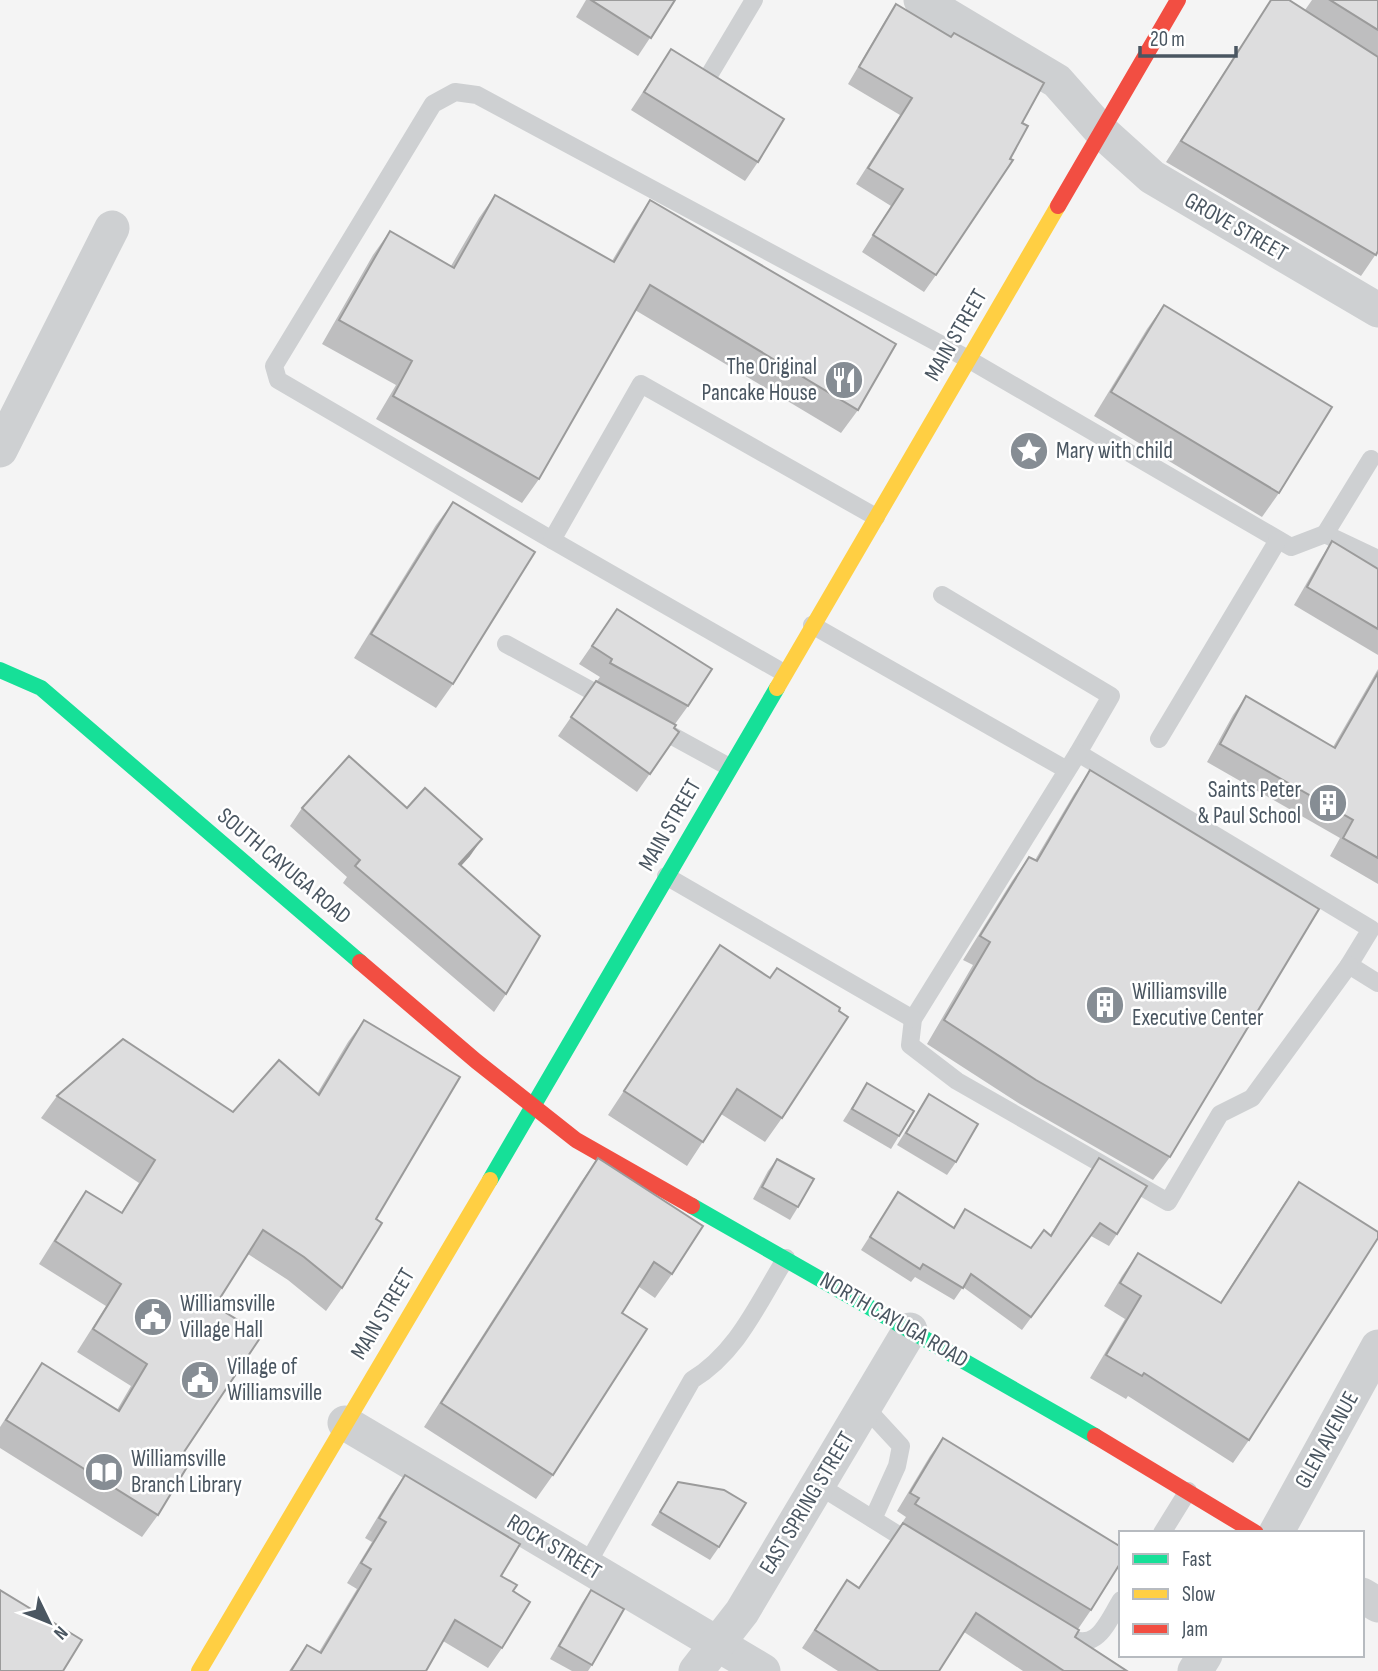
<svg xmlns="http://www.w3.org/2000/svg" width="1378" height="1671" viewBox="0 0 1378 1671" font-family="'Sofia Sans Condensed',sans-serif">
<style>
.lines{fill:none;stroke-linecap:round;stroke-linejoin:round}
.lane{stroke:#ced0d2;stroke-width:18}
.street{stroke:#ced0d2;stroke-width:35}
.fast{stroke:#16e098;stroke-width:16}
.slow{stroke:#ffcf43;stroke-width:16}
.jam{stroke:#f24e42;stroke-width:16}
.wall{fill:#bebebf}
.shaded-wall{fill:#9b9b9b}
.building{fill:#ddddde;stroke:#9b9b9b;stroke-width:2}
.labels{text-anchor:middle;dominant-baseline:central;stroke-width:5;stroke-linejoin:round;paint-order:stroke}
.street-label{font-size:23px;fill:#4a5661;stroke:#fff}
.poi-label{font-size:23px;fill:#4a5661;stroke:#fff;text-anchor:start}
</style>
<rect width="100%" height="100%" fill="#f4f4f4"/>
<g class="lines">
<g class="lane">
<polyline points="711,72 754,0"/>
<polyline points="1325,534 1371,459"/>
<polyline points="552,540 278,380 274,366 433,104 455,92 477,95 968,359 1291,547 1325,534 1378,559"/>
<polyline points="942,595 1111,696 1078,753 1371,929 1349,965 1378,983"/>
<polyline points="812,625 1067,770"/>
<polyline points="506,644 610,701"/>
<polyline points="784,673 552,540 641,384 876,517"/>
<polyline points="656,727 729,767"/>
<polyline points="1159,739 1278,540"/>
<polyline points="1078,753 913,1019 910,1045 957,1081 1168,1202 1220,1114 1252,1098 1349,965"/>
<polyline points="666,876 913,1019"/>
<polyline points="865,1407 901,1446 897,1466 873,1519"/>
<polyline points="818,1485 916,1546"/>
<polyline points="1162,1533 1188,1491"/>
<path d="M586,1566L692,1380C738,1352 758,1303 786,1258"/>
<path d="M1063,1635C1097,1655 1106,1624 1121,1600"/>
</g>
<g class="street">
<polyline points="921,0 1057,81 1102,132 1152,177 1378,310"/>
<polyline points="0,450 112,228"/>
<polyline points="345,1423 763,1671"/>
<polyline points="1276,1533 1378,1347"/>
<polyline points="1362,1595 1378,1605"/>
<polyline points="696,1671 742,1612 910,1330"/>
<polyline points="1195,1671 1205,1655"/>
</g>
<g class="fast">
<polyline points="0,670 41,688 360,962"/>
<polyline points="490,1180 777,688"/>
<polyline points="692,1206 1095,1436"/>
</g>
<g class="slow">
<polyline points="777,688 1058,206"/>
<polyline points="199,1671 490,1180"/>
</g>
<g class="jam">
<polyline points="1058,206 1178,0"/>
<polyline points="360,962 476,1061 576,1140 692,1206"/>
<polyline points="1095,1436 1256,1533"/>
</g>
</g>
<g class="wall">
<polygon points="586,0 675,0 638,56 576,17"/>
<polygon points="1271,0 1305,10 1312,0 1378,0 1378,251 1361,276 1166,162"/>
<polygon points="896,4 951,36 936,275 924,292 862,252 891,206 856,184 900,115 848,84 885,21"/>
<polygon points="671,49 758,162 745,181 631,110"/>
<polygon points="495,195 612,261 634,224 650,200 858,410 841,433 635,310 539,479 522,503 376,419 396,385 322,344 373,255 390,231 451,266 479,218"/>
<polygon points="1164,305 1279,493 1262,517 1094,416 1147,329"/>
<polygon points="453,502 453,684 436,708 354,658 436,525"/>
<polygon points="1332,541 1378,569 1378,655 1294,605 1320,560"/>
<polygon points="617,609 688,706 675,724 597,681 600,677 579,664"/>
<polygon points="1378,669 1378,884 1330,856 1340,838 1207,762 1233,715 1246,696 1333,747"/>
<polygon points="596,681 679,732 637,792 558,736"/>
<polygon points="1090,770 1170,1157 1153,1180 1020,1104 927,1044 973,965 963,960 1012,881 1029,857 1035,860 1074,794"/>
<polygon points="302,808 407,808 470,856 461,866 506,994 494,1012 343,883 347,877 290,826"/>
<polygon points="720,945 782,1118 765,1142 721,1114 687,1166 608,1115"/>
<polygon points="364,1020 376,1219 342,1288 326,1311 288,1280 248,1254 215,1306 178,1461 158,1515 142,1537 0,1448 0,1427 42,1363 117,1410 131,1386 77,1352 106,1306 39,1264 71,1213 86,1191 121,1213 139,1183 41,1118 57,1096 233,1112 317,1094 348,1042"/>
<polygon points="867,1083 899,1136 891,1149 843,1121"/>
<polygon points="929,1094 956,1162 947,1175 897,1145"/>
<polygon points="598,1158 672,1274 655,1298 639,1287 622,1313 553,1475 536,1499 424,1427 581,1182"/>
<polygon points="1099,1158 1117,1234 1109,1246 1091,1236 1022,1330 963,1287 954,1300 915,1277 911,1282 861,1250 898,1192 953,1228 965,1209 1031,1248 1050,1235"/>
<polygon points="777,1159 798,1207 790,1220 753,1199 768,1171"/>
<polygon points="1299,1182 1249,1440 1233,1463 1128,1396 1126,1399 1090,1378 1125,1319 1104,1306 1122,1276 1138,1253 1220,1303 1283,1205"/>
<polygon points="943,1438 1091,1610 1078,1629 902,1523 906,1517 897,1511 930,1456"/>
<polygon points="405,1475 501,1576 513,1591 502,1648 488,1668 443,1641 426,1671 289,1671 307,1645 319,1652 357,1589 347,1583 372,1542 365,1538 391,1495"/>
<polygon points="678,1482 719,1547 710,1560 651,1525"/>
<polygon points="903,1523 1075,1637 1127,1671 1023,1671 964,1632 939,1671 838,1671 802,1648 847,1580 859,1587"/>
<polygon points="591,1590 592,1665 588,1671 572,1671 550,1659 582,1603"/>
</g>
<polygon class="shaded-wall" points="482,839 470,856 447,881 459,864"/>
<g class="building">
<polygon points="591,0 675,0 651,38"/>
<polygon points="1271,0 1289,0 1378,57 1378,251 1376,255 1181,141"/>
<polygon points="1330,0 1378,0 1378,30"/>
<polygon points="896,4 951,37 954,33 1044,83 1022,123 1028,126 1010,159 1013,160 936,275 873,235 903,189 868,168 912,98 859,67"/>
<polygon points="671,49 784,119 758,162 644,92"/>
<polygon points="495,195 614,262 650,200 896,344 858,410 650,285 539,479 393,396 412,361 339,320 390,231 454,268"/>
<polygon points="1164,305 1332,407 1279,493 1111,392"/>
<polygon points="453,502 535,552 453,684 371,634"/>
<polygon points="1332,541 1378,569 1378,629 1307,587"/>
<polygon points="617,609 712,669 688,706 610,663 612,659 592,646"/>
<polygon points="1378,673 1378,858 1343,838 1353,820 1220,744 1246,696 1335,748"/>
<polygon points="596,681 676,725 674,728 679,732 650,774 571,717"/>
<polygon points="349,756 407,808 425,788 482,839 459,864 540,936 506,994 355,866 360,860 302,808"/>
<polygon points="1090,770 1319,909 1170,1157 1036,1080 944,1020 990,942 980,936 1029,857 1037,861"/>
<polygon points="720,945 770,978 777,968 840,1008 839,1011 848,1017 782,1118 737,1089 703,1142 624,1091"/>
<polygon points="364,1020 460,1077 376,1219 382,1223 342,1288 304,1257 263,1230 215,1306 262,1335 178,1461 187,1467 158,1515 6,1420 42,1363 119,1411 147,1364 93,1329 121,1284 55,1241 86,1191 122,1213 155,1160 57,1096 123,1039 233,1112 279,1060 319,1095"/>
<polygon points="867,1083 914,1111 899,1136 852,1109"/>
<polygon points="929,1094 978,1124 956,1162 906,1133"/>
<polygon points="598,1158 703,1226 672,1274 654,1262 622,1313 647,1329 553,1475 441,1403"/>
<polygon points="1099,1158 1147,1186 1117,1234 1100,1223 1031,1317 971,1274 963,1288 923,1264 920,1269 870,1237 898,1192 954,1228 965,1209 1031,1248 1044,1230 1051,1236"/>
<polygon points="777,1159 814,1179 798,1207 762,1187"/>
<polygon points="1299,1182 1378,1232 1378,1238 1249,1440 1144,1373 1142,1376 1106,1355 1141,1296 1120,1283 1138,1253 1221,1303"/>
<polygon points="943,1438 1121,1547 1121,1562 1091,1610 915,1504 919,1498 910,1493"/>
<polygon points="405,1475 520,1544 501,1576 517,1585 513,1591 530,1602 502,1648 455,1620 426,1671 291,1671 307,1645 321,1653 371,1569 361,1563 386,1522 379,1518"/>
<polygon points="678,1482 724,1490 746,1503 719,1547 660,1512"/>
<polygon points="903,1523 1079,1630 1075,1637 1127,1671 1064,1671 976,1613 939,1671 879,1671 815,1630 847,1580 859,1588"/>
<polygon points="0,1590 82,1640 63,1671 0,1671"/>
<polygon points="591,1590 624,1609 592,1665 559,1646"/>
</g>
<defs>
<g id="restaurant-disc" transform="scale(2.0125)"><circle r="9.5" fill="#868d94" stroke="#fff"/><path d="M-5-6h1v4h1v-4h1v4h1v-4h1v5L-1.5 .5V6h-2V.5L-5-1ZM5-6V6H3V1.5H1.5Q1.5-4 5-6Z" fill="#fff"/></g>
<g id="sight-disc" transform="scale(2.0125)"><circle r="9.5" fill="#868d94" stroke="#fff"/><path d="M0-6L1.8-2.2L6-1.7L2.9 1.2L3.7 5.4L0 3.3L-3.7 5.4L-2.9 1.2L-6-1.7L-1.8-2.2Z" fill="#fff"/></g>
<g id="building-disc" transform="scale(2.0125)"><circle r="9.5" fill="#868d94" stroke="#fff"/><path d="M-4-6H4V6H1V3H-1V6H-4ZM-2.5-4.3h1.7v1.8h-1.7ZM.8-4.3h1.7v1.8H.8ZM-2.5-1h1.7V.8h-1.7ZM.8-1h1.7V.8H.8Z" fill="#fff"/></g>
<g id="civic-disc" transform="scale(2.0125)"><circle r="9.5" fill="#868d94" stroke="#fff"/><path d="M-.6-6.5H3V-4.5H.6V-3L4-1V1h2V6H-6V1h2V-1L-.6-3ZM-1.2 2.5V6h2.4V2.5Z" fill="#fff"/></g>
<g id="library-disc" transform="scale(2.0125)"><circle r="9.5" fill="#868d94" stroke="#fff"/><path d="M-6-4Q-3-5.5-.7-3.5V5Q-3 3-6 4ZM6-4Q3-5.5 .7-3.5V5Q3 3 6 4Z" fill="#fff"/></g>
</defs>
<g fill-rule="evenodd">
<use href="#restaurant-disc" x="844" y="380"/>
<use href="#sight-disc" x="1029" y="451"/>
<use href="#building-disc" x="1328" y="803"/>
<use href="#building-disc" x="1105" y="1005"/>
<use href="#civic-disc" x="153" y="1317"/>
<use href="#civic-disc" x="200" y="1380"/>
<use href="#library-disc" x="104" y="1472"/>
</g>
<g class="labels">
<g class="street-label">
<text transform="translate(1236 227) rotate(30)">GROVE STREET</text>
<text transform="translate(956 335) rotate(-60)">MAIN STREET</text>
<text transform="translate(670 825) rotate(-60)">MAIN STREET</text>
<text transform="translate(284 866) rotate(40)">SOUTH CAYUGA ROAD</text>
<text transform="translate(383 1314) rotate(-59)">MAIN STREET</text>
<text transform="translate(894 1320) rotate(30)">NORTH CAYUGA ROAD</text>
<text transform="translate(1327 1440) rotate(-61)">GLEN AVENUE</text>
<text transform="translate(807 1503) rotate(-59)">EAST SPRING STREET</text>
<text transform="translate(554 1547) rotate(31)">ROCK STREET</text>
</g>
<g class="poi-label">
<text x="817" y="367" text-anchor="end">The Original<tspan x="817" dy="26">Pancake House</tspan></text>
<text x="1056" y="451">Mary with child</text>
<text x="1301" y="790" text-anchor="end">Saints Peter<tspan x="1301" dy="26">&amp; Paul School</tspan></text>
<text x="1132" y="992">Williamsville<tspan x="1132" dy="26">Executive Center</tspan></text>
<text x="180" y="1304">Williamsville<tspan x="180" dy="26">Village Hall</tspan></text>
<text x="227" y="1367">Village of<tspan x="227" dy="26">Williamsville</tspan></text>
<text x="131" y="1459">Williamsville<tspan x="131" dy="26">Branch Library</tspan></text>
</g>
</g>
<rect x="1119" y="1531" width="245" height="126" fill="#ffffff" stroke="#b7bbc0" stroke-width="2"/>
<rect x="1133" y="1554" width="35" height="10" fill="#16e098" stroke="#b7bbc0" stroke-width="2"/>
<text x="1182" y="1566" font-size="21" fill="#4a5661">Fast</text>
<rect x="1133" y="1589" width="35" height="10" fill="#ffcf43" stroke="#b7bbc0" stroke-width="2"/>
<text x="1182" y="1601" font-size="21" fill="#4a5661">Slow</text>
<rect x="1133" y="1624" width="35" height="10" fill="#f24e42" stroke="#b7bbc0" stroke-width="2"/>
<text x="1182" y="1636" font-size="21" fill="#4a5661">Jam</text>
<g transform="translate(49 1622) rotate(133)" stroke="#ffffff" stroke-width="5" paint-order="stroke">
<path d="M0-5L12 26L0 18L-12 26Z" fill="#4a5661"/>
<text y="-10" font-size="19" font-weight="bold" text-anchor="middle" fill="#4a5661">N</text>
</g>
<path d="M1140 46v10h96v-10" fill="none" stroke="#4a5661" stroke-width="3.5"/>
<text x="1150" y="46" font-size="21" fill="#4a5661" stroke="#ffffff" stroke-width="5" paint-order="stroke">20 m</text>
</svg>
